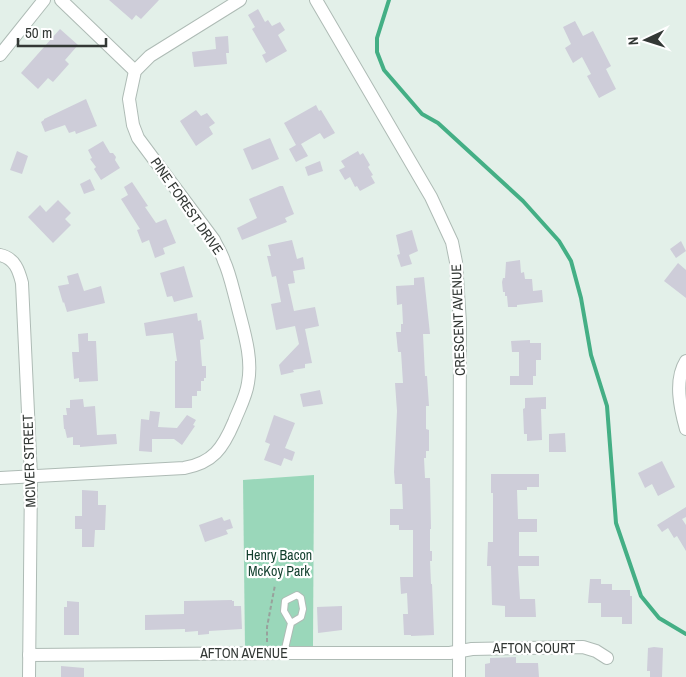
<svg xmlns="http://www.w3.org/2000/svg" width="686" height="677" viewBox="0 0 686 677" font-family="'Archivo Narrow',sans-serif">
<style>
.green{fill:#9ad7ba}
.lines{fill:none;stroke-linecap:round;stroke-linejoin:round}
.stream{stroke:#44af85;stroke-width:4}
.building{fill:#cecdd9}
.lane-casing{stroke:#aebbb5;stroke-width:8}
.street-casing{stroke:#aebbb5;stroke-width:14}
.path{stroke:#98a19c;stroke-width:2;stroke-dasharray:4 2.5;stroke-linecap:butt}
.lane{stroke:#fff;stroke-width:6}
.street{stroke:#fff;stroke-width:12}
.labels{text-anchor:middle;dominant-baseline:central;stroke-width:4.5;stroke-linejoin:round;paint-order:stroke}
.street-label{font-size:14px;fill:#333835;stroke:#fff}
.park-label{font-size:14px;fill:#0f3d2b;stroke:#fff}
</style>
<rect width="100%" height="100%" fill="#e3f0e9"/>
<polygon class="green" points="314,475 313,647 245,648 243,480"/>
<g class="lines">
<polyline class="stream" points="389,0 377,38 377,52 384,70 422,114 438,123 523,201 559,241 571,261 581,298 591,355 607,406 616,523 641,596 659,618 686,634"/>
</g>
<g class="building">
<polygon points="109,0 159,0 141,19 136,15 132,20"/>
<polygon points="258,9 265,22 268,20 272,26 280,22 285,30 278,35 287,51 266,63 262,55 266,53 252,29 255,27 248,15"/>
<polygon points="575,21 583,36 593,31 611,66 606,69 616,89 599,98 587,76 591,74 582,57 573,63 565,48 571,44 563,27"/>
<polygon points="60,29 78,45 65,60 69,64 53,82 48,78 38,89 21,73"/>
<polygon points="228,36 229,53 226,53 227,64 194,67 192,52 216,49 215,37"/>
<polygon points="86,99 97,126 76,134 75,131 69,133 65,125 45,132 41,122 44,120 44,119"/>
<polygon points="316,105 319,111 321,110 335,133 324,139 320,133 301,144 308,156 296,162 289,149 296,145 284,123"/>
<polygon points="196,110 201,116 207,113 215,123 209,127 213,134 196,146 180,121"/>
<polygon points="270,138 279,159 252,170 243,149"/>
<polygon points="103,141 110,153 113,153 116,157 115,160 120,168 101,180 94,169 96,167 90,159 92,158 88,150"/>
<polygon points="17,151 28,156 22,174 10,170"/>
<polygon points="358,151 360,155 363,153 370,165 368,167 373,175 371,176 375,183 360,191 357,186 355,187 350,177 345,180 339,170 345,167 341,161"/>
<polygon points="320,161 323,171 308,176 305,167"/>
<polygon points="90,179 95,190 84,194 80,184"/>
<polygon points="132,182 148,206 145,207 156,223 166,219 176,243 163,248 165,254 155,258 149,240 142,243 137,230 140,229 121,199 128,195 124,187"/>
<polygon points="280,186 283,186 294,214 285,218 287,222 242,240 237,228 257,218 249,199"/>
<polygon points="58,200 71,213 65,219 71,225 53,243 28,217 40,205 46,212"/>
<polygon points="412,230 418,251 409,255 412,264 401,267 397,255 400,254 396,235"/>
<polygon points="292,240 297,259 303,257 305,269 293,271 295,283 288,284 294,311 315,307 319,326 305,329 312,363 305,364 305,368 293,370 294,372 281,375 279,365 299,344 295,326 276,330 271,304 281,302 276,276 272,277 267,256 271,256 268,245"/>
<polygon points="681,241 686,251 676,258 670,249"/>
<polygon points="520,260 521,273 524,272 525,279 532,279 533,291 542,290 543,302 517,305 517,307 508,307 507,296 505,296 505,292 503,292 502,282 503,278 505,278 506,262"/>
<polygon points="678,263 686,270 686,298 664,281"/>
<polygon points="184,266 193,297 174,302 172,296 167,297 160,273"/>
<polygon points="78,273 84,291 101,286 105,303 67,312 64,302 63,303 58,286 69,284 67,276"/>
<polygon points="424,277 430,334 423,334 425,376 427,376 429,406 426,406 426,429 429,430 429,451 426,451 426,458 424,458 425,478 430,478 431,529 430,529 430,551 432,551 432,561 430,561 431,584 432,584 434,635 411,636 411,635 404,635 403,614 408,614 407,593 401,594 400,577 413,577 413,530 399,530 399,525 390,525 390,509 403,509 402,484 395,484 394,472 397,411 395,383 403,383 401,352 398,352 396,332 401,332 401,324 403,324 402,304 397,305 396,286 414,285 414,278"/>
<polygon points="197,313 198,321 201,320 204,339 200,340 202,366 206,366 206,378 204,378 204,381 201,381 201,391 197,391 197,396 192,396 192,408 175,408 175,361 177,361 173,333 146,336 144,323"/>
<polygon points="88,333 88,341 96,341 98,381 79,382 79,378 74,379 72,352 79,352 78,334"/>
<polygon points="530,340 530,343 541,343 541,360 536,360 536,376 533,376 533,385 510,385 510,376 519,376 519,352 512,352 511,341"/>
<polygon points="320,390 323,404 303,407 300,394"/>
<polygon points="546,397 546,409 541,409 542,440 527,441 527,434 524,434 523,409 525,408 525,398"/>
<polygon points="83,399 84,407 95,406 97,435 116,434 117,444 80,447 80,445 73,445 73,437 67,438 65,429 64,429 63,415 67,415 66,408 70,408 70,400"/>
<polygon points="150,411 160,412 158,427 177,428 187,415 196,420 193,425 195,426 182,445 174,439 152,439 152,452 139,451 141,419 149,420"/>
<polygon points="274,415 295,423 285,448 295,452 292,461 284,458 281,466 264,460 270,444 265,442"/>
<polygon points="565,433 566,452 549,452 549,434"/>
<polygon points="662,461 675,487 658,496 652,484 645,488 638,473"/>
<polygon points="491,474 539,474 539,487 527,487 527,490 517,490 518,519 537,519 537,532 519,532 519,556 539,556 539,566 518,566 520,599 535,599 536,617 505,617 505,606 492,605 491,566 487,566 488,542 493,542 493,493 491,493"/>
<polygon points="82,490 98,491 98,505 106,505 105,530 95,530 94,547 82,547 82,529 75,529 75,516 82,516"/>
<polygon points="686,507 686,517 682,519 686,525 686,551 677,536 674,538 668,528 671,526 662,532 657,525"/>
<polygon points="222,517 224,521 230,519 233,528 226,530 228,534 205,542 199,525"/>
<polygon points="590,579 601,579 601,584 612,584 612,590 630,590 630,596 632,596 632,624 622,624 622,617 601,617 601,603 588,603"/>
<polygon points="232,600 232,601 234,601 234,606 241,606 242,629 209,631 209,634 198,635 198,631 185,632 185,629 145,630 145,615 184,614 184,601"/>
<polygon points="67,601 79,602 79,635 64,635 64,607 67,607"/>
<polygon points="342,606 342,630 318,633 317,607"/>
<polygon points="654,647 663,648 662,677 650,677 650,671 647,671 648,648"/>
<polygon points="516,657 516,663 538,663 539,677 485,677 485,664 490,663 490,658"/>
<polygon points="61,666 84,668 84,677 61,677"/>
</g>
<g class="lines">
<g class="lane-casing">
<polyline id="lane" points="284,653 291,623 301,617 303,609 301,598 297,595 285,601 284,611 291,623"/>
</g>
<g class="street-casing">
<g id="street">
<polyline points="61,0 135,71"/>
<polyline points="316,0 431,197 452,242 456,262 460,323 459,677"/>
<polyline points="0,55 44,0"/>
<path d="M0,255C15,258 19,271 22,283L31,477L29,677"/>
<path d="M686,361C674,380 680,408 686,429"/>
<path d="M0,478L184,468C213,463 223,448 234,422C239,409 246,397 248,383C253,357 243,329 237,304C233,290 230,274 224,261C222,254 217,247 214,240L138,138L133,125L129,99L135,71L150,56L240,0"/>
<polyline points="29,655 284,653 450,653 472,649 583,647 596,651 607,658"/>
</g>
</g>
<polyline class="path" points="267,642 267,627 275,585"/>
<use href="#lane" class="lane"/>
<use href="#street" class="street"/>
</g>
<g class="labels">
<g class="street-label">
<text transform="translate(187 206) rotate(55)">PINE FOREST DRIVE</text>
<text transform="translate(458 320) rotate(-92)">CRESCENT AVENUE</text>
<text transform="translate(29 461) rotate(-92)">MCIVER STREET</text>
<text x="534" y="648">AFTON COURT</text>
<text x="244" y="653">AFTON AVENUE</text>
</g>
<g class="park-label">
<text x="279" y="555">Henry Bacon<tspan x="279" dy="16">McKoy Park</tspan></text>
</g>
</g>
<g transform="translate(646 40) rotate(266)" stroke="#ffffff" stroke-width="4" paint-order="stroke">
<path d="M0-4L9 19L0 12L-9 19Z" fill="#333835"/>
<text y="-8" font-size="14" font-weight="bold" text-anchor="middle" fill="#333835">N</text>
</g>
<path d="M18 38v8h88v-8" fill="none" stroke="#333835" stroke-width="2.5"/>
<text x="25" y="38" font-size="15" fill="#333835" stroke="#ffffff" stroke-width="4" paint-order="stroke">50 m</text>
</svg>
